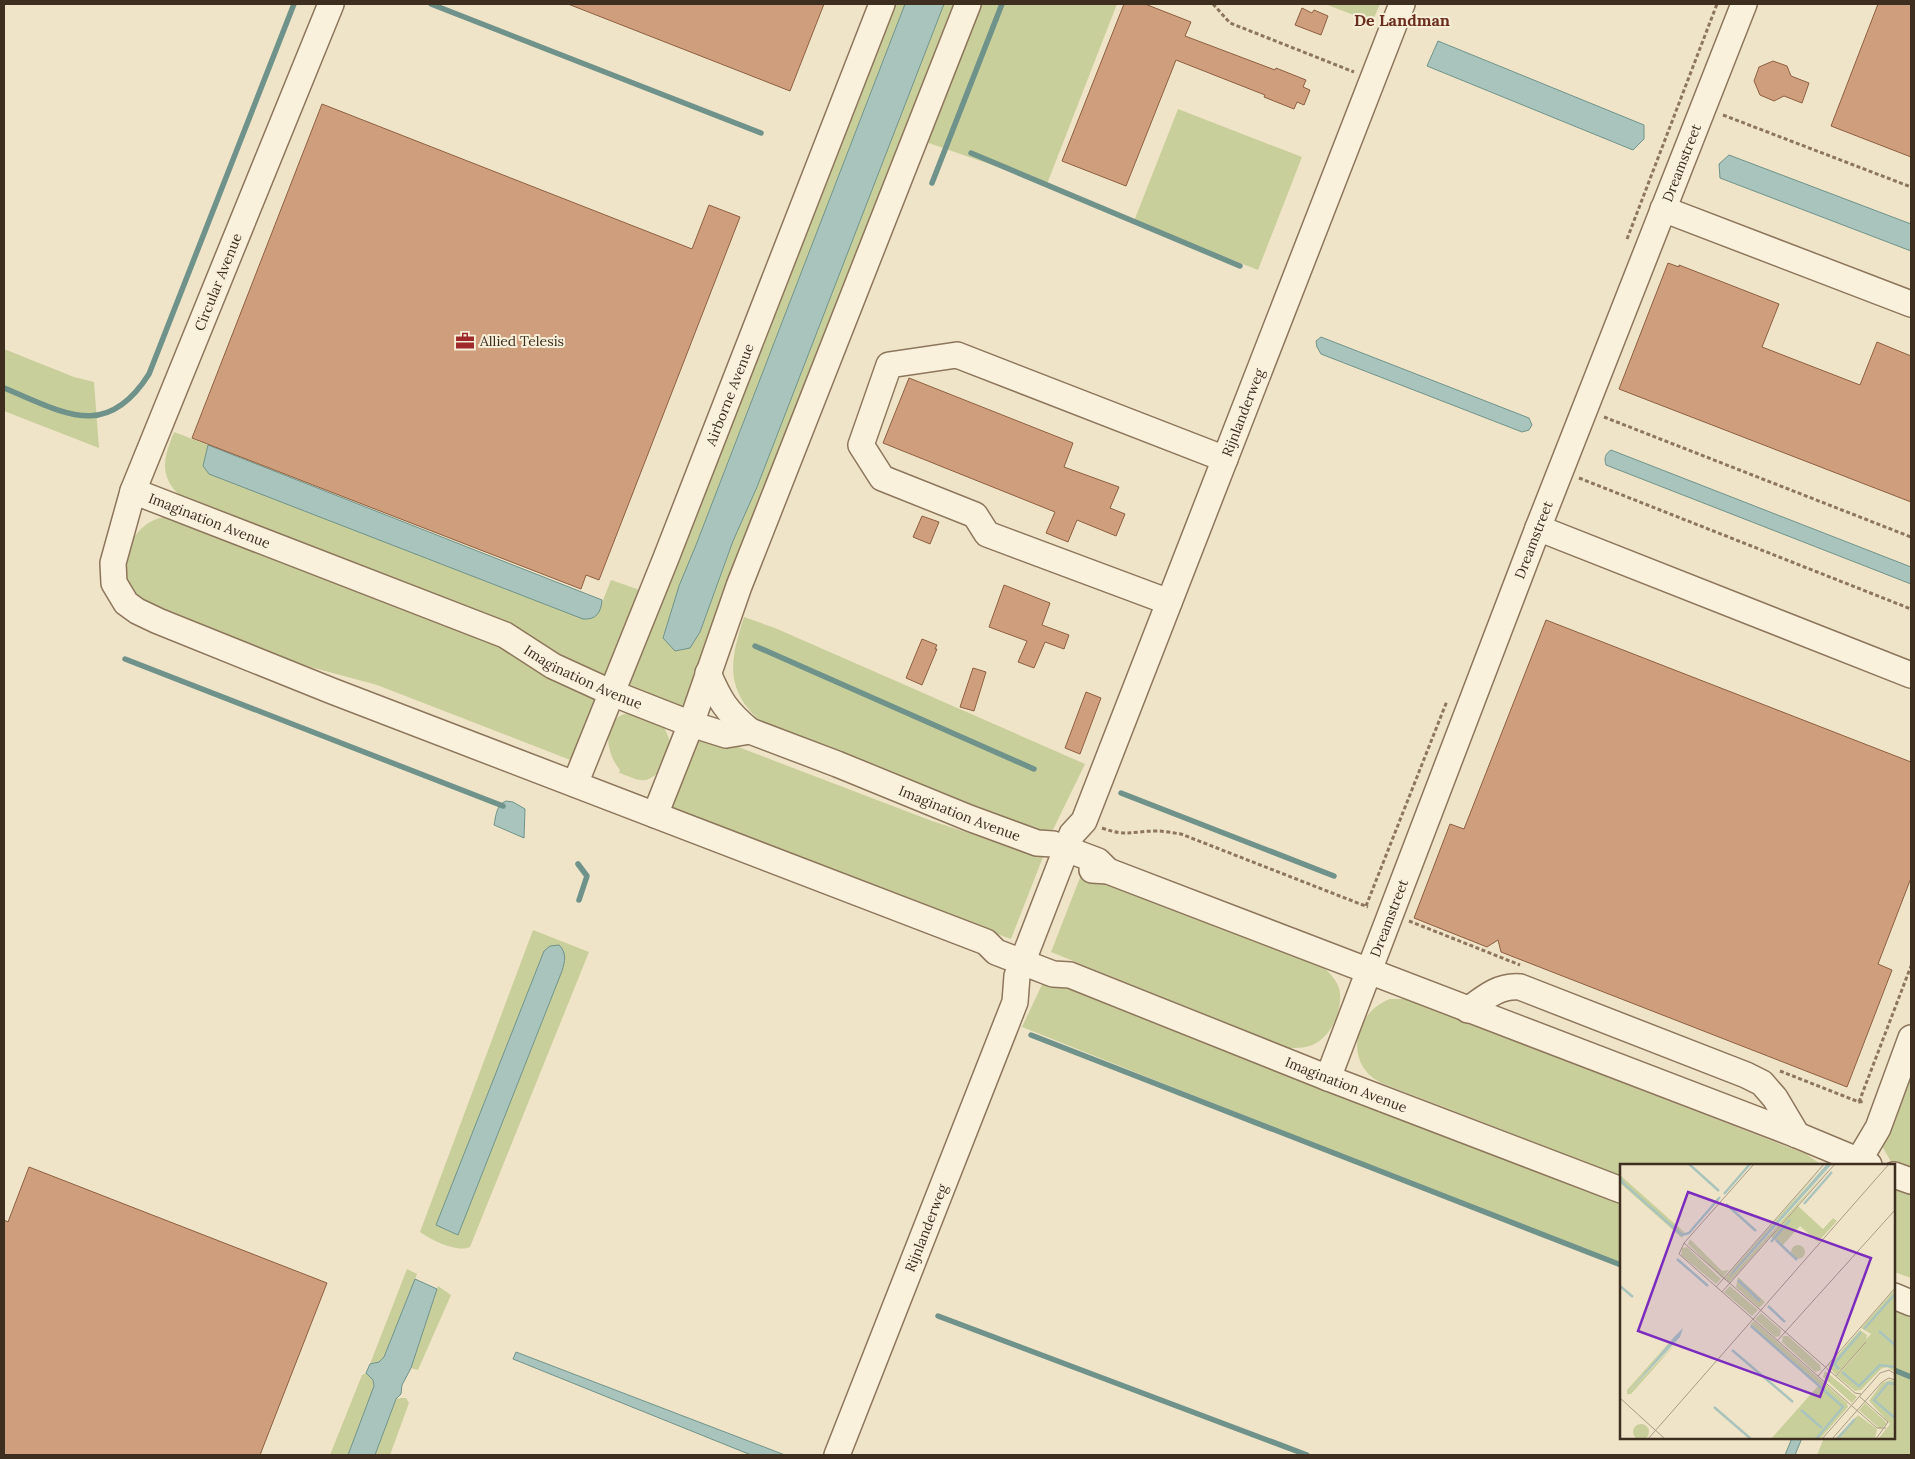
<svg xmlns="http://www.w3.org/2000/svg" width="1915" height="1459" viewBox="0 0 1915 1459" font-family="Lora,serif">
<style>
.green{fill:#c9cf9b;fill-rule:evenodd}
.water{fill:#a9c4bc;stroke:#6f938a}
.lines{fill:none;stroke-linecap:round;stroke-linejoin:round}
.stream{stroke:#6f938a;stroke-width:5.5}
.building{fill:#cf9f7d;stroke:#8d5f41}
.minor-casing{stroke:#8d765c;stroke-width:28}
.path{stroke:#8d765c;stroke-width:3;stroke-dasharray:4 2.5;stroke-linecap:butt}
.minor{stroke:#faf1dc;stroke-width:25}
.labels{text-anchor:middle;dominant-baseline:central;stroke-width:4;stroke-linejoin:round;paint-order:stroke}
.street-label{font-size:14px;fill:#3d2e20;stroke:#f7eed8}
.poi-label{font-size:14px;fill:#3d2e20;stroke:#f7eed8;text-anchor:start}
.quarter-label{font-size:16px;font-weight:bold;fill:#6b2e1e;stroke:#f7eed8}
.inset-river{fill:none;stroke:#a9c4bc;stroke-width:2.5}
.inset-road{fill:none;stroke:#a89b85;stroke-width:1}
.view{fill:#7b2cbf;fill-opacity:0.15;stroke:#7b2cbf;stroke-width:2.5}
.inset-edge{fill:none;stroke:#3d2e20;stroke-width:2.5}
</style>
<rect width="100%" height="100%" fill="#f0e4c8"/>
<g class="green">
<polygon points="888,4 905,4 696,545 700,632 733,541 757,487 944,4 962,4 684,710 624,690"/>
<polygon points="973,4 1117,4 1047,184 920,140"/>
<polygon points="1325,4 1380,4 1372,22"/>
<polygon points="1178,109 1302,157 1258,270 1134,221"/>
<polygon points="4,349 74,377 94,382 99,448 4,411"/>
<path d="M174,432L208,445L203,466L209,474L413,552L601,605L611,580L640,590L604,683L180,496C158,475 164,457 174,432Z"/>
<path d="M163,517H172L508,646L600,691L573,761L377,685L303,665L147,606C110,585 123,526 163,517Z"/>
<path d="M744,617L775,628L1085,764L1050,836L761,722C724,689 730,660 744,617Z"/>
<path d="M632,712L662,724C666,731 670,738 670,746C671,758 658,777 646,780C638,782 627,775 619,773L620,770C604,751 601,716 632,712Z"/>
<polygon points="699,732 932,821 1043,857 1011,939 889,895 672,810 670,807"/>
<path d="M1081,875L1323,966C1329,973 1336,979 1339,988C1344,1006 1333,1034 1316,1043C1308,1048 1298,1048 1289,1048L1051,952Z"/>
<path d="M533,930L589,952L470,1247C457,1253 431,1240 420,1232ZM544,951L565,959L562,971L458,1235L437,1225Z"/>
<polygon points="1046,976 1621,1200 1621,1266 1022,1027"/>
<path d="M1390,999H1406L1806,1154L1822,1165H1621V1176L1384,1084C1343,1067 1352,1013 1390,999Z"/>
<polygon points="1911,1056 1911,1171 1895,1165 1890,1160 1882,1146 1883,1129"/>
<polygon points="1894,1189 1911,1195 1911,1278 1894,1272"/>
<polygon points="407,1269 417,1274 415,1279 384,1357 379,1362 370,1364"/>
<polygon points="438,1286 451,1295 418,1370 411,1368"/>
<polygon points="1894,1306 1911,1313 1911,1455 1817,1455 1824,1438 1894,1438"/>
<polygon points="366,1373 373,1380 374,1386 348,1455 330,1455 362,1375"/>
<polygon points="401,1398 406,1398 409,1403 390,1455 375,1455 396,1399"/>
</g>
<g class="water">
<polygon points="905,4 944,4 757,487 733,541 700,632 690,648 675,651 663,638 679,586 696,545"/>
<polygon points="1438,41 1644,125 1644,139 1633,150 1427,66"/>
<polygon points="1729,155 1911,224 1911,251 1720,178 1719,164"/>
<polygon points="1321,337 1529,418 1532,425 1529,430 1522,432 1321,354 1317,347 1316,341"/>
<path d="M208,445L602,600C601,613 596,620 583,619L209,474L203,466Z"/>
<path d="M1611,450L1911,567V584L1606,465C1604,458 1605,454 1611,450Z"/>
<path d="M506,801L513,802L525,809L524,838L494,825C496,816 496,805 506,801Z"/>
<path d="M559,945C567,953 565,961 562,971L458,1235L436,1225L544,951L550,946Z"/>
<polygon points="415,1279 437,1289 411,1368 402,1385 401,1394 396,1399 375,1455 348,1455 374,1386 373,1380 366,1373 370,1364 379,1362 384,1357"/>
<polygon points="516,1352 785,1455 751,1455 513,1359"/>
<polygon points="1792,1438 1802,1438 1795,1455 1785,1455"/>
</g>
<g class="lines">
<g class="stream">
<polyline points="431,4 761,133"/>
<polyline points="971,153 1240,266"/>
<polyline points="932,183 1002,4"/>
<path d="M4,388C63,412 106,442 149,374L294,4"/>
<polyline points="755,646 1034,769"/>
<polyline points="125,659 503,806"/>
<polyline points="1121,793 1334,876"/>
<polyline points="578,864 587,876 579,900"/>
<polyline points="1031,1035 1621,1265"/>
<polyline points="938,1316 1307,1455"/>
<polyline points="1894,1370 1911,1377"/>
</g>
</g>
<g class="building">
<polygon points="568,4 824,4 790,91"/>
<polygon points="1124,4 1145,4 1191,22 1185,36 1275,70 1276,68 1306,80 1303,87 1310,90 1304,105 1297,102 1294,109 1264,97 1265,95 1176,60 1126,186 1062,161"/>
<polygon points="1878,4 1911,4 1911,157 1831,126"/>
<polygon points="1302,8 1312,13 1314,10 1328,16 1321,35 1295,25"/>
<polygon points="1773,61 1787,66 1791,76 1809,83 1802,103 1784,96 1774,101 1760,95 1754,81 1759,67"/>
<polygon points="322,104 692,249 709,205 740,217 599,580 586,575 581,589 192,438"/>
<polygon points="1668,263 1679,267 1679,265 1779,304 1762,347 1860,385 1877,342 1911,356 1911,502 1619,389"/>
<polygon points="909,378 1073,443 1064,467 1119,487 1110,508 1125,514 1116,536 1077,520 1068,542 1046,533 1055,512 883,443"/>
<polygon points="922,516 939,522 930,544 913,537"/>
<polygon points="1004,585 1050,603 1042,625 1069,635 1064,649 1045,642 1034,668 1018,662 1027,641 989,627"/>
<polygon points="1546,620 1911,762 1911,878 1878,964 1892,970 1847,1087 1501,952 1498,940 1487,947 1414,918 1450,824 1464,829"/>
<polygon points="922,639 937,645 935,649 937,649 922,685 906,678"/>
<polygon points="973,668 986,672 974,711 960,707"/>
<polygon points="1086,692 1101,698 1080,754 1065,748"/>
<polygon points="29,1167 327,1283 260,1455 4,1455 4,1220 8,1222"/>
</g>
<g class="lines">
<g class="minor-casing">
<g id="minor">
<path id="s1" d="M331,4L133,491L113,563L114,583L126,603L137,611L158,621L332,691L986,942L996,952L1053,974L1070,975L1328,1078L1621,1190"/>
<polyline points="1663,209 1911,304"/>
<path id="s2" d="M133,491L505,635L553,666L612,693L691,724L726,735L750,731L837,764L969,818L1037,843L1053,844L1098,861L1108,871"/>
<polyline points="1538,528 1911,675"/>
<polyline points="1169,602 987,534 975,515 882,478 861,445 889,365 957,355 1225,459"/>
<path d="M708,673C720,701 726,711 750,731"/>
<path id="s3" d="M575,784L666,558L882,4"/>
<polyline points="655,815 691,724 739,586 968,4"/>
<polyline points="1092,870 1108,871 1797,1135 1869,1165"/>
<path d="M1468,1010C1484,998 1499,985 1520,987L1746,1075L1762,1083L1775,1098L1797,1135"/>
<path id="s4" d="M1328,1078L1538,528L1744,4"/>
<polyline points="1856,1165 1878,1128 1911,1038"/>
<polyline points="1894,1175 1911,1181"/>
<polyline points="1894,1296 1911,1303"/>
<path id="s5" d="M837,1455L1015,1002L1017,976L1072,834L1084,821L1402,4"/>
</g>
</g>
<g class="path">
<polyline points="1213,4 1230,23 1354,72"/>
<polyline points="1723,115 1911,187"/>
<polyline points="1627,239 1717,4"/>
<polyline points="1604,417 1911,537"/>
<polyline points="1579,478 1911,609"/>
<path d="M1102,828C1127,837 1132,831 1157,831C1165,831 1173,833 1181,834L1368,907"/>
<polyline points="1366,906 1447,701"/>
<polyline points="1409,921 1520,965"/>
<polyline points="1780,1071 1859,1102 1865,1101"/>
<polyline points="1859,1102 1911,966"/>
</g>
<use href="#minor" class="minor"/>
</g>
<defs>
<g id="office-bare" transform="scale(1.5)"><path d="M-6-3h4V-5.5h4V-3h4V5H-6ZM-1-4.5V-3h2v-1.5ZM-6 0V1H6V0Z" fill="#9e2a2b" stroke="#f7eed8" stroke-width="2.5" paint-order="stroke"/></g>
</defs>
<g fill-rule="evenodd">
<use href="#office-bare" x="465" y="341"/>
</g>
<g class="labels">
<g class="street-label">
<text stroke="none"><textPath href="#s4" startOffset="981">Dreamstreet</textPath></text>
<text transform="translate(218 282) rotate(-68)">Circular Avenue</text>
<text stroke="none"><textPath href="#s3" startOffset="419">Airborne Avenue</textPath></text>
<text stroke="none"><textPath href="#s5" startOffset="1121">Rijnlanderweg</textPath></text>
<text stroke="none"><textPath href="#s2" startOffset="82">Imagination Avenue</textPath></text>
<text stroke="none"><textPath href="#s4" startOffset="576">Dreamstreet</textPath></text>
<text stroke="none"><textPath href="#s2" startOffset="488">Imagination Avenue</textPath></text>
<text stroke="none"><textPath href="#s2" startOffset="892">Imagination Avenue</textPath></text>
<text stroke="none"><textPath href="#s4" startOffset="171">Dreamstreet</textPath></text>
<text stroke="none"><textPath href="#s1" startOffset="1958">Imagination Avenue</textPath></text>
<text stroke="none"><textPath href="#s5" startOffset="244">Rijnlanderweg</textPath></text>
</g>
<g class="poi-label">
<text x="480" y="341">Allied Telesis</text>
</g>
<g class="quarter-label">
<text x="1402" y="20">De Landman</text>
</g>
</g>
<g transform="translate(1620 1164)">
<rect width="275" height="275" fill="#f0e4c8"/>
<path d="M205,0L110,113L214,0L109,119L104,115ZM0,11L64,68L62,74L0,19ZM178,42L203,65L213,54L217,57L198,78L180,62L162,82L151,73ZM70,75L102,107L109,106L102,114L68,80ZM171 88a7 7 0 1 1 14 0a7 7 0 1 1-14 0ZM67,83L101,115L96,120L61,91L62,84ZM118,113L145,138L139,144L116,123ZM110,122L138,146L132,152L104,128ZM275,125V208L267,203L261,205L241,226L235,227L217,212L249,176L216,211L208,202L240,166L247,171L246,175L251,170L241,164ZM141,149L161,166L160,172L155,173L135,155ZM134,157L227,239L228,243L200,275H151L198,222L130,161ZM55,172L8,229L59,176L11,230H7V226ZM163,172H168L200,201L201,206L195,208L162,178ZM205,207L237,233L232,239L203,213ZM270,216L275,217V275H258L270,260L249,237L262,219ZM245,239L265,257L267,260L260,265L239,246ZM238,251L257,265L255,275H215ZM13 268a8 8 0 1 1 16 0a8 8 0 1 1-16 0Z" fill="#c9cf9b"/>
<path d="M207,0H212L110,113L113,107ZM63,164L60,173L8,229L55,172Z" fill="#a9c4bc"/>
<path class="inset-river" d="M69,0L99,27M0,13L3,19L62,71L69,69L100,33M104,30L130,0M106,40L136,67M184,40L212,8M156,76L177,96M151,78L170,56M57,95L88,122M118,116L140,137M0,122L13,133M148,142L165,158M131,162L223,243L196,275M244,165L275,130M259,167L275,181M112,186L173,238M219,205L214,200L241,168M222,208L239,222L260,201L275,203M275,220L268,219L254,236L275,254M94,243L131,275M181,246L202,264M217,275L235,255"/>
<path class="inset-road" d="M134,0L64,79L59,90L257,264H266M64,79L138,144M96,123L204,0M102,128L215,0M138,144L235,229L241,230M157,177L275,46M198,212L275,124M216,212L246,178M239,232L268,258L256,275M0,234L45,275M28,275L269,0M202,275L260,209L269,206L275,210M212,275L262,218L269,214L275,216"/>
<path class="view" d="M68,28L251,94L200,233L18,167Z"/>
<rect width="275" height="275" class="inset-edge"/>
</g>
<rect width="1915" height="1459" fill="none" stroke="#3d2e20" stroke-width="10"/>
</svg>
